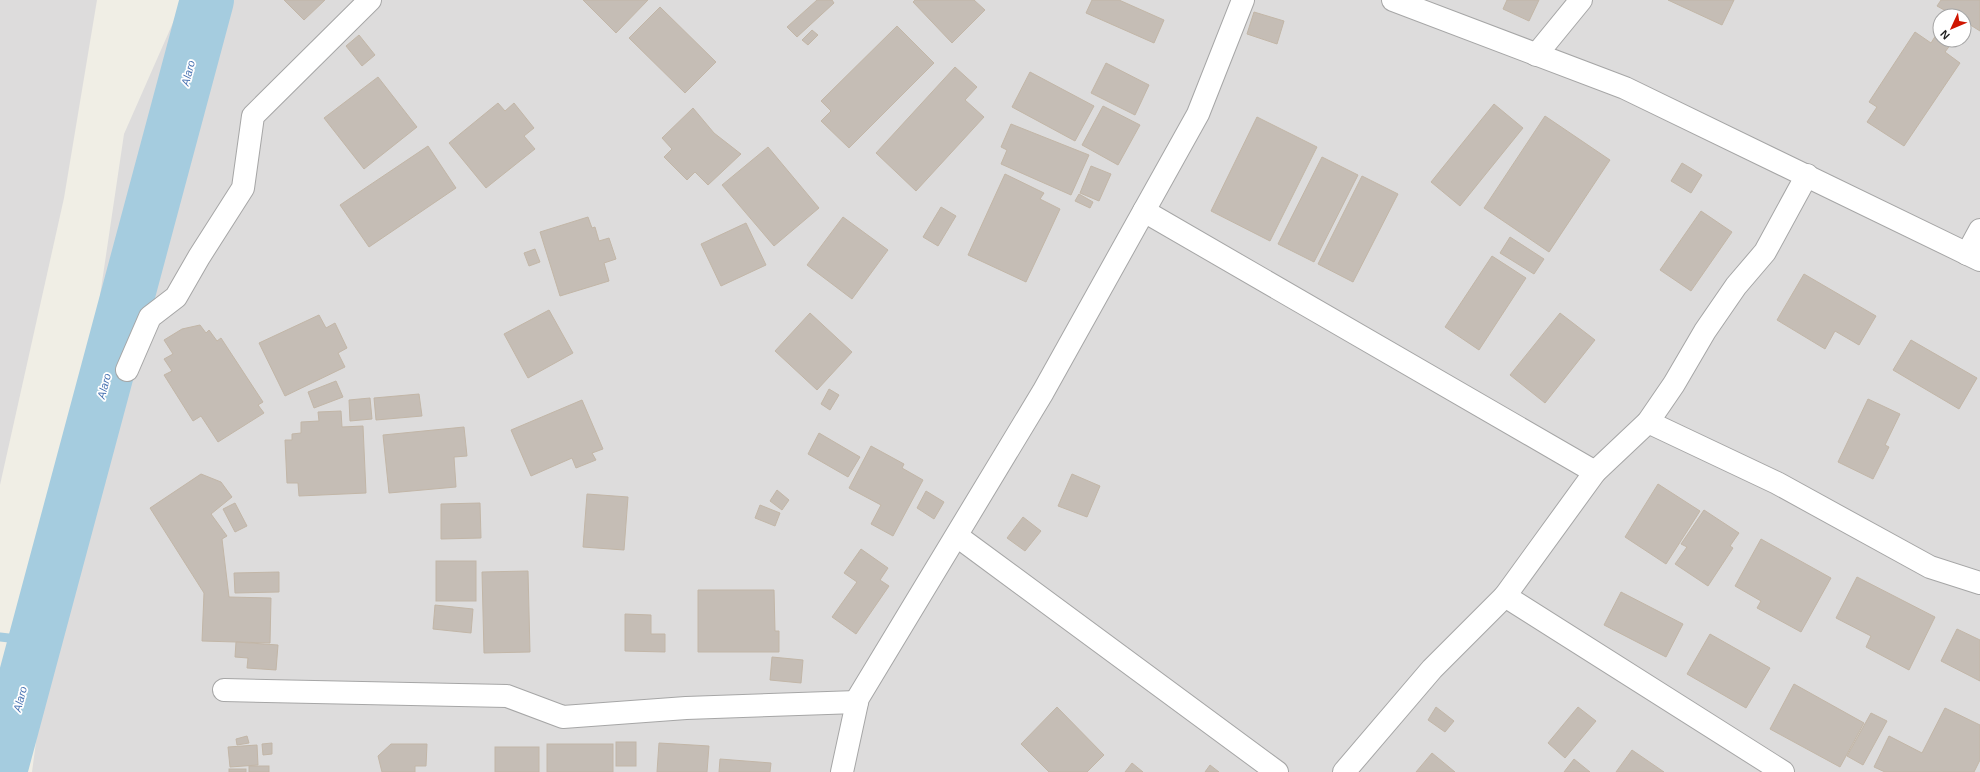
<svg xmlns="http://www.w3.org/2000/svg" width="1980" height="772" viewBox="0 0 1980 772" font-family="Helvetica,sans-serif">
<style>
.residential{fill:#dddcdc;fill-rule:evenodd}
.lines{fill:none;stroke-linecap:round;stroke-linejoin:round}
.stream{stroke:#a5ccdf;stroke-width:9}
.river{stroke:#a5ccdf;stroke-width:54}
.building{fill:#c5bdb5;stroke:#c2b6a7}
.minor-casing{stroke:#a6a6a6;stroke-width:24}
.minor{stroke:#fff;stroke-width:22}
.labels{text-anchor:middle;dominant-baseline:central;stroke-width:3.5;stroke-linejoin:round;paint-order:stroke}
.water-label{font-size:11px;font-style:italic;fill:#4973b2;stroke:#fff}
</style>
<rect width="100%" height="100%" fill="#f0eee5"/>
<g class="residential">
<polygon points="0,0 97,0 64,198 0,485"/>
<path d="M183,0H1980V772H32L56,592L124,134ZM1940,16H1964V40H1940Z"/>
</g>
<g class="lines">
<polyline class="stream" points="0,637 35,641"/>
<polyline class="river" points="0,772 207,0"/>
</g>
<g class="building">
<polygon points="284,0 325,0 304,20"/>
<polygon points="583,0 648,0 616,33"/>
<polygon points="817,0 832,0 834,3 797,37 787,27"/>
<polygon points="915,0 974,0 985,10 952,43 913,2"/>
<polygon points="1092,0 1119,0 1164,20 1154,43 1086,13"/>
<polygon points="1507,0 1539,0 1529,21 1503,9"/>
<polygon points="1668,0 1734,0 1722,25"/>
<polygon points="1941,0 1980,0 1980,31 1964,21 1964,16 1955,16 1937,6"/>
<polygon points="660,7 716,62 685,93 629,38"/>
<polygon points="1254,12 1284,21 1277,44 1247,34"/>
<polygon points="897,26 934,63 849,148 821,121 831,111 821,101"/>
<polygon points="812,30 818,35 808,45 802,40"/>
<polygon points="1915,32 1931,43 1936,35 1940,37 1940,40 1944,40 1951,44 1945,52 1960,63 1904,146 1867,122 1877,107 1869,102"/>
<polygon points="359,35 375,55 362,66 346,46"/>
<polygon points="1106,63 1149,85 1135,115 1091,93"/>
<polygon points="955,67 977,87 965,100 984,117 916,191 876,153"/>
<polygon points="1030,72 1094,106 1075,141 1012,107"/>
<polygon points="378,77 417,127 364,169 324,118"/>
<polygon points="498,103 505,111 514,103 534,128 524,136 535,149 486,188 449,143"/>
<polygon points="1494,104 1523,128 1460,206 1431,182"/>
<polygon points="1103,106 1140,125 1118,165 1082,145"/>
<polygon points="693,108 714,133 741,154 708,185 695,172 687,180 664,157 672,149 662,138"/>
<polygon points="1545,116 1610,160 1549,252 1484,208"/>
<polygon points="1257,117 1317,147 1270,241 1211,211"/>
<polygon points="1011,124 1089,155 1071,195 1001,164 1007,150 1001,147"/>
<polygon points="428,146 456,188 369,247 340,205"/>
<polygon points="768,147 819,208 774,246 722,185"/>
<polygon points="1322,157 1358,175 1314,262 1278,244"/>
<polygon points="1682,163 1702,175 1691,193 1671,181"/>
<polygon points="1091,166 1111,174 1099,201 1080,193"/>
<polygon points="1005,174 1044,193 1040,199 1060,209 1026,282 968,255"/>
<polygon points="1362,176 1398,194 1353,282 1318,264"/>
<polygon points="1079,194 1093,202 1090,208 1075,201"/>
<polygon points="941,207 956,216 938,246 923,237"/>
<polygon points="1701,211 1732,232 1691,291 1660,270"/>
<polygon points="588,217 592,228 595,227 599,241 609,238 616,259 604,263 609,281 560,296 540,232"/>
<polygon points="843,217 888,250 852,299 807,265"/>
<polygon points="746,223 766,265 721,286 701,244"/>
<polygon points="1510,237 1544,259 1534,274 1500,253"/>
<polygon points="535,249 540,262 529,266 524,253"/>
<polygon points="1492,256 1526,278 1479,350 1445,327"/>
<polygon points="1804,274 1876,316 1859,345 1835,331 1825,349 1777,320"/>
<polygon points="549,310 573,353 528,378 504,334"/>
<polygon points="810,313 852,352 817,390 775,351"/>
<polygon points="1560,313 1595,340 1545,403 1510,375"/>
<polygon points="319,315 326,328 335,323 347,348 338,353 345,367 285,396 259,343"/>
<polygon points="200,325 206,333 209,330 217,341 221,338 263,402 258,405 264,413 218,442 201,416 193,421 164,375 172,371 164,359 173,354 164,340 182,329"/>
<polygon points="1911,340 1977,378 1959,409 1893,370"/>
<polygon points="336,381 343,397 314,408 308,392"/>
<polygon points="829,389 839,395 830,410 821,404"/>
<polygon points="419,394 422,416 376,420 374,398"/>
<polygon points="370,398 372,419 350,421 349,400"/>
<polygon points="1868,399 1900,414 1885,445 1889,447 1873,479 1838,462"/>
<polygon points="582,400 603,449 592,453 596,460 576,468 572,458 531,476 511,430"/>
<polygon points="341,411 342,427 363,426 366,493 299,496 298,483 287,483 285,440 292,440 292,434 301,433 301,422 319,421 318,412"/>
<polygon points="464,427 467,456 454,457 456,487 389,493 383,435"/>
<polygon points="819,433 860,457 848,477 808,454"/>
<polygon points="871,446 904,464 902,468 923,480 893,536 871,524 881,505 849,488"/>
<polygon points="201,474 221,482 232,497 211,514 227,536 222,539 229,597 271,598 270,643 202,641 204,593 150,508"/>
<polygon points="1072,474 1100,486 1087,517 1058,506"/>
<polygon points="1658,484 1700,511 1666,564 1625,537"/>
<polygon points="777,490 789,500 782,510 770,501"/>
<polygon points="926,491 944,502 934,519 917,508"/>
<polygon points="587,494 628,497 624,550 583,547"/>
<polygon points="235,503 247,526 235,532 223,509"/>
<polygon points="480,503 481,538 441,539 441,504"/>
<polygon points="760,505 780,513 775,526 755,518"/>
<polygon points="1704,510 1739,533 1730,546 1733,548 1708,586 1675,564 1687,547 1681,544"/>
<polygon points="1023,517 1041,531 1025,551 1007,538"/>
<polygon points="1761,539 1831,578 1801,632 1757,608 1761,601 1735,586"/>
<polygon points="861,549 888,568 880,580 889,586 856,634 832,617 857,582 844,573"/>
<rect x="436" y="561" width="40" height="40"/>
<polygon points="528,571 530,652 484,653 482,572"/>
<polygon points="279,572 279,592 235,593 234,573"/>
<polygon points="1857,577 1935,617 1909,670 1866,647 1871,636 1836,618"/>
<polygon points="698,590 774,590 775,631 779,631 779,652 698,652"/>
<polygon points="1621,592 1683,624 1666,657 1604,625"/>
<polygon points="435,605 473,609 471,633 433,629"/>
<polygon points="625,614 651,615 651,634 665,634 665,652 625,651"/>
<polygon points="1957,629 1980,640 1980,681 1941,661"/>
<polygon points="1710,634 1770,668 1746,708 1687,674"/>
<polygon points="236,642 278,645 276,670 247,668 248,658 235,657"/>
<polygon points="772,657 803,660 801,683 770,680"/>
<polygon points="1794,684 1864,723 1840,767 1770,729"/>
<polygon points="1057,707 1104,755 1087,772 1049,772 1021,744"/>
<polygon points="1436,707 1454,721 1445,732 1428,720"/>
<polygon points="1578,707 1596,721 1565,758 1548,743"/>
<polygon points="1945,708 1980,725 1980,760 1974,772 1885,772 1874,767 1889,736 1922,753"/>
<polygon points="1871,713 1887,721 1863,765 1847,756"/>
<polygon points="247,736 249,743 237,745 236,739"/>
<rect x="616" y="742" width="20" height="24"/>
<polygon points="272,743 272,754 263,755 262,744"/>
<polygon points="659,743 709,746 707,772 657,772"/>
<polygon points="391,744 427,744 426,766 415,766 415,772 382,772 378,756"/>
<rect x="547" y="744" width="66" height="28"/>
<polygon points="257,745 258,765 230,767 228,747"/>
<rect x="495" y="747" width="44" height="25"/>
<polygon points="1632,750 1664,772 1616,772"/>
<polygon points="1432,753 1455,772 1416,772"/>
<polygon points="720,759 771,763 770,772 719,772"/>
<polygon points="1574,759 1590,772 1564,772"/>
<polygon points="1132,763 1143,772 1125,772"/>
<polygon points="1210,765 1219,772 1205,772"/>
<rect x="249" y="766" width="20" height="6"/>
<rect x="229" y="769" width="17" height="3"/>
</g>
<g class="lines">
<g class="minor-casing">
<g id="minor">
<polyline points="1393,0 1625,88 1980,260"/>
<polyline points="1536,55 1581,0"/>
<polyline points="1144,211 1595,472"/>
<polyline points="1967,254 1980,230"/>
<polyline points="127,370 150,317 176,297 199,257 243,188 253,116 370,0"/>
<polyline points="1648,422 1777,483 1930,567 1980,583"/>
<polyline points="957,536 1277,772"/>
<polyline points="1505,596 1783,772"/>
<polyline points="224,690 507,696 563,717 686,708 857,702"/>
<polyline points="842,772 858,698 1043,392 1198,114 1243,0"/>
<polyline points="1344,772 1432,669 1505,596 1595,472 1648,422 1674,384 1705,331 1736,286 1765,252 1807,175"/>
</g>
</g>
<use href="#minor" class="minor"/>
</g>
<g class="labels">
<g class="water-label">
<text transform="translate(188 73) rotate(-75)">Alaro</text>
<text transform="translate(104 386) rotate(-75)">Alaro</text>
<text transform="translate(20 699) rotate(-75)">Alaro</text>
</g>
</g>
<g transform="translate(1952 28) rotate(226)"><circle r="19" fill="#ffffff" stroke="#a5a5a5"/>
<path d="M0-3L7 15L0 10L-7 15Z" fill="#cf1500"/>
<text y="-6" font-size="11" font-weight="bold" text-anchor="middle" fill="#1f1f1f">N</text>
</g>
</svg>
